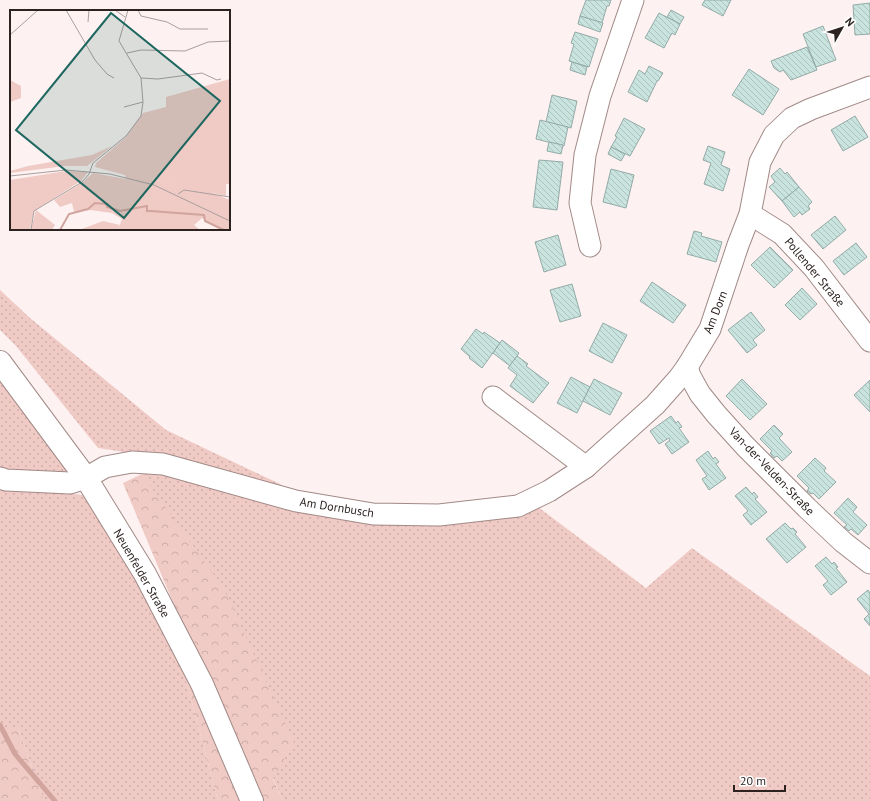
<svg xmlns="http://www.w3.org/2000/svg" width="870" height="801" viewBox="0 0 870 801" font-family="'PT Sans',sans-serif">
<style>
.grass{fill:url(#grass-dots)}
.forest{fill:url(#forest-crowns)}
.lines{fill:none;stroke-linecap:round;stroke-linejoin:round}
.stream{stroke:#d1a49e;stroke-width:5}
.building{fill:url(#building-back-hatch);stroke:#92aba7}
.minor-casing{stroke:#a18a87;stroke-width:23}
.major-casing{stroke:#a18a87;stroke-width:24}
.minor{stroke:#fff;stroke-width:21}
.major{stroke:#fff;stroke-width:22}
.labels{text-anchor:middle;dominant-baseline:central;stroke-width:3.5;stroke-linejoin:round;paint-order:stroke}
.street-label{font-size:12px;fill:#2c2321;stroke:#fff}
.inset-river{fill:none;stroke:#d1a49e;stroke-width:2}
.inset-road{fill:none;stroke:#a99f9e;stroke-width:1}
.view{fill:#1d675f;fill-opacity:0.15;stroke:#1d675f;stroke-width:2}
.inset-edge{fill:none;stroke:#2c2321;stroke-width:2}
</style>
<defs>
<pattern id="grass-dots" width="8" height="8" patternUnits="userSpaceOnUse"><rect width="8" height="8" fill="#f0cac5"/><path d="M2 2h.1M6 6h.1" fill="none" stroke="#ceada9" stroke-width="1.8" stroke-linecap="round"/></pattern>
<pattern id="forest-crowns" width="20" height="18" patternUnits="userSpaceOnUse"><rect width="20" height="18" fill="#f0cac5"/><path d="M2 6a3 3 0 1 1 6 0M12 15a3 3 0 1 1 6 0" fill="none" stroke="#ceada9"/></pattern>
<pattern id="building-back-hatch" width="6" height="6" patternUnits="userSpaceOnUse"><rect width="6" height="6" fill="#c9e3df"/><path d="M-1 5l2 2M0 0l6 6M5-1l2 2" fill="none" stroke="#adc2bf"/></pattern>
</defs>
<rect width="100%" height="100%" fill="#fdf2f1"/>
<g class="grass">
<polygon points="0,290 30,318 166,430 280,484 296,494 170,459 98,448 16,346 0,330"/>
<polygon points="0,370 73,475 0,473"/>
<polygon points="163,470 368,518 534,504 646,588 692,548 870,676 870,801 283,801 142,474"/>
<polygon points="0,482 10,486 90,496 187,658 182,665 218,801 44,801 18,727 0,727"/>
</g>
<g class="forest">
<polygon points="142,474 224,589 294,742 273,779 283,801 218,801 182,665 193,650 123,483"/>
<polygon points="0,727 18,727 44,801 0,801"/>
</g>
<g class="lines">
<polyline class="stream" points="0,725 15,754 55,801"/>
</g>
<g class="building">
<polygon points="586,0 611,0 609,6 607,6 602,23 580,16"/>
<polygon points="705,0 731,0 723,16 702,5"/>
<polygon points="870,3 870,34 855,35 853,5"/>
<polygon points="671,10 684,17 680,24 667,17"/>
<polygon points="659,13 680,24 675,35 672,33 664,48 645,38"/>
<polygon points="580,16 603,23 600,32 578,24"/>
<polygon points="823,26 836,60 816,67 803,34"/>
<polygon points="575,32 598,39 589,67 569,61 574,44 571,43"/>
<polygon points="807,47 817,70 791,80 783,70 780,72 774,68 771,61"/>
<polygon points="572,62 587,67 585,75 570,70"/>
<polygon points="649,66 663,73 658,81 657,81 647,102 628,92 639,70 645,74"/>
<polygon points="749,69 779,89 763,115 732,95"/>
<polygon points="552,95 577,101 571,128 546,122"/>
<polygon points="855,116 868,137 843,151 831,130"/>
<polygon points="624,118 645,129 630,156 611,147 617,137 615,136"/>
<polygon points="540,120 568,127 564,146 536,139"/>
<polygon points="549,142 563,145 561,154 547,151"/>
<polygon points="708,146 725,152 721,165 730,169 723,191 704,184 711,163 703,160"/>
<polygon points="611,147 625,154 621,161 608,154"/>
<polygon points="539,160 563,162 557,210 533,207"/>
<polygon points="780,168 785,174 787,172 799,187 782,201 769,187 775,182 771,176"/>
<polygon points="611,169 634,175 626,208 603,202"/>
<polygon points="799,187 812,202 808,206 810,209 802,215 800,212 794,217 782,201"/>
<polygon points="835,216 846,230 823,249 811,235"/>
<polygon points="694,231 702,233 701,236 722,242 716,262 687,254"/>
<polygon points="558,235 566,265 544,272 535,242"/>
<polygon points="856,243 867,257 844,275 833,261"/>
<polygon points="770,247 793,270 774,288 751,265"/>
<polygon points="652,282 686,305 673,323 640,301"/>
<polygon points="572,284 581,316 560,322 550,290"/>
<polygon points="802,288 817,304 800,320 785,305"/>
<polygon points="751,312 765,330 753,340 757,345 747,353 728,330"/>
<polygon points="603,323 627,335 612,363 589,351"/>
<polygon points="476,329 483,334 484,332 500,343 482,368 469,358 470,357 461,349"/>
<polygon points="502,340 519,353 510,366 493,353"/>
<polygon points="517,356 528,364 526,366 549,383 533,403 510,386 517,375 508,368"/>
<polygon points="571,377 590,387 577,413 557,403"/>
<polygon points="594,379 622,393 610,415 583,401"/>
<polygon points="742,379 767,404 750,420 726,396"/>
<polygon points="870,380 870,412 854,395"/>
<polygon points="671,416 676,423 678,421 682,427 679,428 689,442 672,454 665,444 670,440 669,438 659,444 650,431"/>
<polygon points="774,425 783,434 779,438 792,452 782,461 777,456 774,458 770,453 772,451 760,439"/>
<polygon points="708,451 713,459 715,457 719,462 716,464 726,478 709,490 702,479 707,476 696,460"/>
<polygon points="815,458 826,468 824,471 836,482 819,499 813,493 811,494 807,491 809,488 797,476"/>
<polygon points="746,487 752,494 754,492 758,497 755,499 767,512 751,525 743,515 748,511 735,496"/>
<polygon points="848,498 857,507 853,512 867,525 858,535 851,529 849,531 844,527 847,525 834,513"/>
<polygon points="785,523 791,529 793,528 797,532 795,534 806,547 787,563 766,539"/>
<polygon points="826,557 832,564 834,562 838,567 836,568 847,582 831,595 823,585 828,581 815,566"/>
<polygon points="868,590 870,593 870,626 864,619 869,614 857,599"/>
</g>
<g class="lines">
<g class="minor-casing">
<g id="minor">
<polyline points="750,214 782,234 814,268 870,341"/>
<polyline points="590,246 580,203 585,155 600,96 633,0"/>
<polyline points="687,367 690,376 700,394 716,414 745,446 807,508 843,542 870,563"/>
<polyline points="493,397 586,467"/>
<polyline points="0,478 6,480 70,483 86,478 105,467 132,462 163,464 296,501 373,514 439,515 518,506 549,491 586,467 655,405 679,378 687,367 710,329 738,245 750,214 760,162 774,135 792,118 811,109 870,87"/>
</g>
</g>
<g class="major-casing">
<polyline id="major" points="0,362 86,478 145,574 202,684 252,801"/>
</g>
<use href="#minor" class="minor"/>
<use href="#major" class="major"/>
</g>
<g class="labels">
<g class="street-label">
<text transform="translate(815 272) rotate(50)">Pollender Straße</text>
<text transform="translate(715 312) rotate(-68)">Am Dorn</text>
<text transform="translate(772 471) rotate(46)">Van-der-Velden-Straße</text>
<text transform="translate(337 507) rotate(9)">Am Dornbusch</text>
<text transform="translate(142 573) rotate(60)">Neuenfelder Straße</text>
</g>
</g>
<g transform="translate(10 10)">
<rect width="220" height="220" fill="#fdf2f1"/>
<path d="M220,69V174H216V186L141,169L138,162L86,153L116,127L133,103L156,97V87ZM102,136L77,156H55L0,163V161L18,156L82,145ZM56,161L78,162L71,171L24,201L20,220H0V170ZM83,163L116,169L169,192L147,203L131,206L106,198L102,203L80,200L64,202L62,193L50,197L44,190L73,172ZM26,200L45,215L42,220H21ZM93,211L110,215L108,220H69Z" fill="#f0cac5"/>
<path d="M0,70L11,76V88L0,92ZM86,153L110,155L139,162L141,169L198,181L220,190V220H210L192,208L184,215L190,220H108L112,209L102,203L106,197L131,206L136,199L147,203L152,191L168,192L116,169L115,165L85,157Z" fill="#f0cac5"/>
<path class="inset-river" d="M50,220L59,204L78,199L85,193L96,194L97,197L110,201L137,196V201H141L194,205L195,211L214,220"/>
<path class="inset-road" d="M56,0L85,50L97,64L104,68M105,0L115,7M128,0L131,6L157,12L170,19H198M78,12L79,0M0,25L28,0M117,43L131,40L175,41L198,32L220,31M131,68L148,69L192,63L207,70L211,69M114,97L133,92M0,166L56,160L100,164L144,175L220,211M168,184L174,180L220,187M21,220L24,201L72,172L79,164L83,153L116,126L131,106L133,92L131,68L109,31L118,0"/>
<path class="view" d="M101,3L210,91L114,208L6,120Z"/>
<rect width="220" height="220" class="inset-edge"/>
</g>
<g transform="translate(842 28) rotate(51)" stroke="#ffffff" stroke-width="3" paint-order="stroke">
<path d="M0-3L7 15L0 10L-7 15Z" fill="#2c2321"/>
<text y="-6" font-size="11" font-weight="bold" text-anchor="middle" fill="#2c2321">N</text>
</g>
<path d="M734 785v6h51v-6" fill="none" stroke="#2c2321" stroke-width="2"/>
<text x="740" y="785" font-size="12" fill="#2c2321" stroke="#ffffff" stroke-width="3" paint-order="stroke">20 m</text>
</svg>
